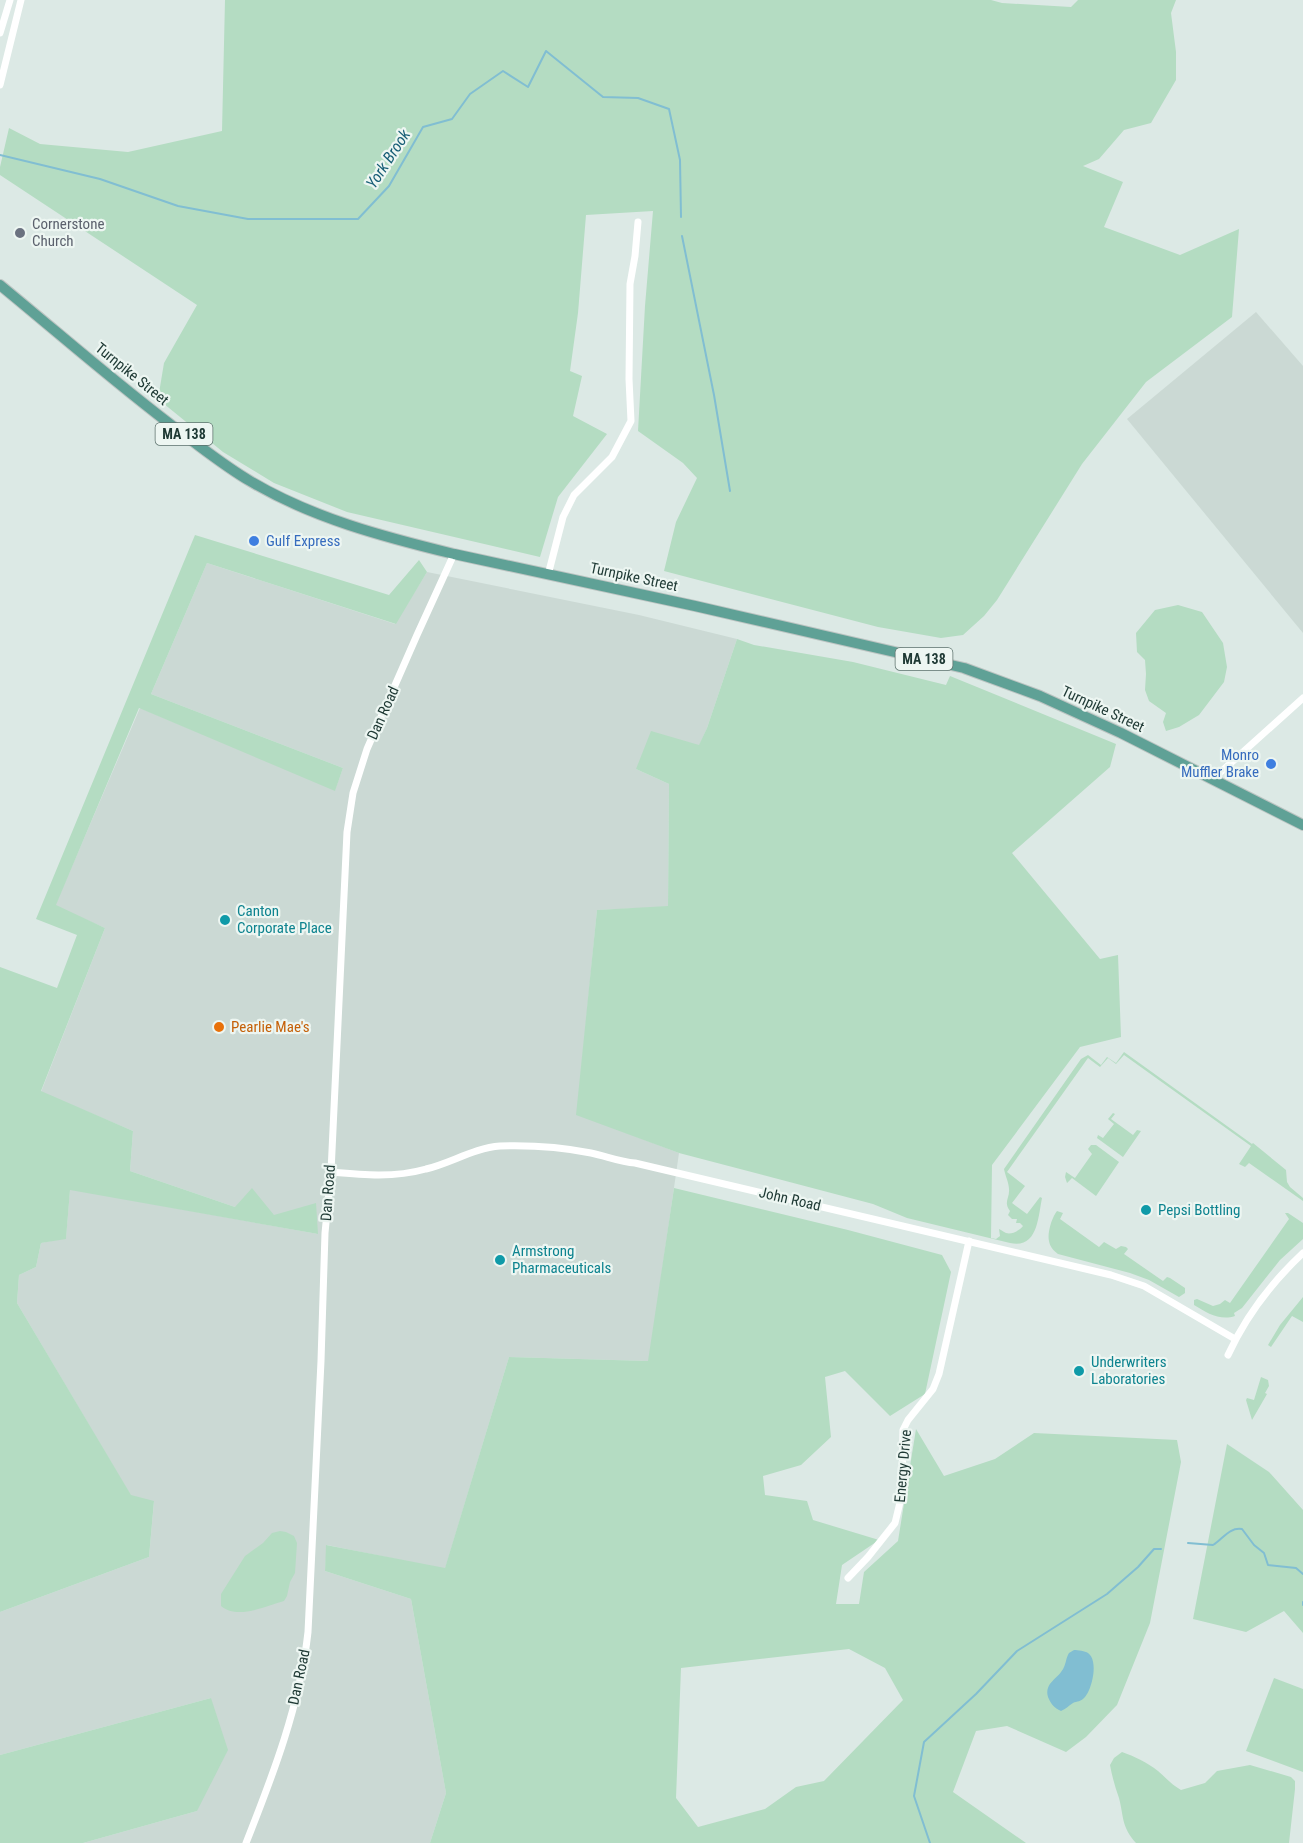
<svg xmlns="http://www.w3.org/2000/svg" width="1303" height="1843" viewBox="0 0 1303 1843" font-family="'Roboto Condensed',sans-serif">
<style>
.built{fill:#cbd9d4}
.green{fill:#b4dcc2;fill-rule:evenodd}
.water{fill:#81bed2}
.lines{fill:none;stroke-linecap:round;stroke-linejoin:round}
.stream{stroke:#81bed2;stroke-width:2}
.primary-casing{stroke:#bcc4c2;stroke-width:12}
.minor{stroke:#fff;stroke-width:7}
.primary{stroke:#5fa196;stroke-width:10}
.worship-dot{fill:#6b7280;stroke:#edf6f2;stroke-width:2}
.shop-dot{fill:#3f7fe0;stroke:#edf6f2;stroke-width:2}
.culture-dot{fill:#0f9aa8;stroke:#edf6f2;stroke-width:2}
.food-dot{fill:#e8710a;stroke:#edf6f2;stroke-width:2}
.labels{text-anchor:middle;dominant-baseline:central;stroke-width:4.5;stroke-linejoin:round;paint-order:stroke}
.shield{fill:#edf6f2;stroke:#5c726d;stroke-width:1.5}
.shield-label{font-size:14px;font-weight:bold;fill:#1e3934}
.worship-label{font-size:15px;fill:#5b616d;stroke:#edf6f2;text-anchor:start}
.street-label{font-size:15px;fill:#1e3934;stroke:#edf6f2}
.shop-label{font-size:15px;fill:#366cbe;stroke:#edf6f2;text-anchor:start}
.culture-label{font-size:15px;fill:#0d838f;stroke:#edf6f2;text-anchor:start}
.food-label{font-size:15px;fill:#c56008;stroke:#edf6f2;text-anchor:start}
.water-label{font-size:16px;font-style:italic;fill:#175e76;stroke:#edf6f2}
</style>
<rect width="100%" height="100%" fill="#dce9e5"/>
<g class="built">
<polygon points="1256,312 1303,366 1303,633 1127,419"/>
<polygon points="207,563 395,624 427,572 639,615 737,639 707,728 699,746 636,769 669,784 668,907 597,910 577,1114 679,1153 649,1361 509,1357 445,1569 327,1545 325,1571 411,1599 446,1793 430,1843 83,1843 197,1811 211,1698 0,1755 0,1612 149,1557 154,1502 131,1496 17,1303 19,1275 36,1267 41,1243 66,1238 70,1189 318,1234 274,1215 235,1207 130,1171 133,1131 41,1092 105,928 55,906 140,708 335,790 343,768 151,694"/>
</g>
<g class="green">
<polygon points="225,0 991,0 1002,3 1071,7 1078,0 1176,0 1171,13 1176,52 1176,80 1151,123 1124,130 1099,159 1083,166 1123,182 1104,227 1180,255 1239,229 1232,317 1146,382 1082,464 997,600 984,616 963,635 941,638 878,627 664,571 676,522 697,478 683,463 638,431 645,306 653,211 586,215 578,313 570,371 582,376 573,416 607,434 558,497 540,557 347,512 274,483 223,452 158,399 164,363 197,305 0,175 0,167 9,128 40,144 128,152 222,131"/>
<polygon points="195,535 389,595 419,560 427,572 396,624 207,563 151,694 343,768 335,791 139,708 56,905 105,928 41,1091 133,1131 130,1171 235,1207 252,1188 274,1215 316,1203 318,1234 70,1190 66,1239 41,1243 36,1267 19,1275 17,1303 131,1495 154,1501 149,1557 0,1612 0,967 57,988 77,935 36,919"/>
<polygon points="1178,605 1202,612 1223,643 1227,667 1224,682 1199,715 1179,727 1166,731 1163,722 1166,713 1149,701 1145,690 1146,674 1145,660 1137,652 1136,633 1155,610"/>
<path d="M737,639L754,645L853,662L946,685L950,676L1116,744L1110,767L1012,853L1100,959L1118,955L1121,1037L1080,1047L992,1165L991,1238L996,1239L1000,1236L999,1229C1002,1230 1003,1232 1006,1233C1012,1235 1020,1230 1023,1226L1020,1223H1016L1017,1219H1012L1008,1215L1010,1211C1003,1202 1010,1198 1009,1189C1009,1183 1005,1175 1004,1169L1081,1059L1088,1055L1101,1065L1107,1057L1116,1063L1124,1052L1252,1144L1253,1143L1286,1170L1287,1182L1290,1187L1303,1198V1201L1249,1163L1245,1167L1239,1164L1251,1146L1124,1055L1116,1064L1108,1058L1100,1067L1088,1058L1007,1172L1025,1186L1012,1203L1027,1214L1040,1197L1042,1198C1038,1217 1038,1249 1010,1243L907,1218L873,1204L679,1153L576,1115L597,910L668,906L669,784L636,769L651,731L699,745L707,728Z"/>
<polygon points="1113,1113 1115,1114 1111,1119 1133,1135 1137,1130 1141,1131 1123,1157 1097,1138 1098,1135 1103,1138 1114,1124 1108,1119"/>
<polygon points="1091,1145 1096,1145 1119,1162 1096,1196 1072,1178 1067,1183 1065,1177 1066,1172 1075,1178 1092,1154 1088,1149"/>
<path d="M674,1188L848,1230L942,1255L951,1272L925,1394L890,1416L845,1371L825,1377L831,1437L801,1465L763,1476L765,1495L807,1501L813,1520L879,1540L842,1565L836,1604H859L864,1572L898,1541L916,1429L944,1476L995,1459L1034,1433L1177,1440L1181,1462L1150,1623L1117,1705L1086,1737L1066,1752L1007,1726L976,1731L953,1792L1026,1843H430L446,1793L411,1599L325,1571L326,1545L445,1568L509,1357L648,1361ZM849,1649L885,1668L903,1700L824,1781L796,1787L765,1809L698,1827L676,1798L681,1668Z"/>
<path d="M1057,1211L1063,1213L1060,1219L1099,1247L1104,1242L1116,1249L1121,1246L1126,1247L1128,1249L1124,1254L1163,1281L1167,1277L1170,1278L1185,1288V1293L1179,1297L1149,1280L1130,1273L1058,1254C1054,1251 1050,1247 1049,1241C1047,1233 1052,1217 1057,1211Z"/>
<path d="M1285,1213H1288L1303,1223V1239L1280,1260L1242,1308L1234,1313L1235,1316C1220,1321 1207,1313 1194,1305V1300L1197,1299L1213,1306L1220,1304L1225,1300L1230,1303L1289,1219Z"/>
<polygon points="1303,1297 1303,1322 1292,1316 1271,1347 1268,1345 1280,1325"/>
<polygon points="1261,1377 1268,1380 1269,1386 1265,1393 1267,1394 1252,1420 1246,1400 1247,1398 1254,1400"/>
<polygon points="1227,1444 1269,1472 1303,1510 1303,1633 1284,1611 1246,1632 1193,1619"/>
<path d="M280,1531L286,1532L294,1536L297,1543L295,1573L290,1582L287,1596L284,1601C266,1606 237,1620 221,1606V1594L245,1556L263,1543L272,1533Z"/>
<polygon points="1274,1678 1303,1689 1303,1772 1246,1751"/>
<polygon points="211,1698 228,1750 197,1811 83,1843 0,1843 0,1755"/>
<path d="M1122,1752C1134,1756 1148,1763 1158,1771C1166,1778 1172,1785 1181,1790L1205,1783L1217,1771L1250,1765L1291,1777L1295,1781V1789L1289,1843H1136C1121,1826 1124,1817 1119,1798C1115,1787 1112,1776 1110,1765L1114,1758Z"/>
</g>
<path class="water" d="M1074,1650C1078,1650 1085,1651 1088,1653C1099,1661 1092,1689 1085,1697C1081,1702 1077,1701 1073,1703C1068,1706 1066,1709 1061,1711C1054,1708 1051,1704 1048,1697C1044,1682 1059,1679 1064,1667C1066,1663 1066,1658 1069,1653Z"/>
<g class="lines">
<g class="stream">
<polyline points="0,155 100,179 178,206 248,219 358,219 389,186 423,127 452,119 470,94 503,71 528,87 546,51 603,97 638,98 669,109 680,160 681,217"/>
<polyline points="682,236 714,395 730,491"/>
<path d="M1188,1543L1213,1545C1223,1539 1229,1527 1242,1529L1254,1545L1264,1553L1268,1565L1296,1568L1303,1574"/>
<polyline points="1303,1602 1303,1605"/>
<polyline points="930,1843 914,1796 924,1742 976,1694 1017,1651 1107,1594 1138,1567 1154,1549 1161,1549"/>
</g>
<g class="primary-casing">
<path id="primary" d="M0,285C61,335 120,387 183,434C205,450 226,467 250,481C312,518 384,537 454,554L695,606L964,668L1040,696L1121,733L1303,825"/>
</g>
<g class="minor">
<polyline points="0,33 10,0"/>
<polyline points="0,85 21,0"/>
<polyline points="548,575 563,517 574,495 612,457 631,421 629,379 630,284 635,256 638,222"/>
<polyline points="1213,779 1303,698"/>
<path d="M331,1172C363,1175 394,1178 426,1169C451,1163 474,1148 500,1146C531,1145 561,1147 591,1153C606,1156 620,1162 635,1163L1111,1275L1144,1286L1235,1339"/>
<path d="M1228,1355C1246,1316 1272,1282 1303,1253"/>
<polyline points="848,1578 868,1557 895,1523 902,1494 903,1430 908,1420 933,1389 939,1374 969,1241"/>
<path d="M246,1843C273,1775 300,1705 308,1632L321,1361L325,1233L331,1172L347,832L353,793L367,749L417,635L454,554"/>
</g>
<use href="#primary" class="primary"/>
</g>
<circle class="worship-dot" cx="20" cy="233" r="6"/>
<g class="shop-dot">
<circle cx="254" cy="541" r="6"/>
<circle cx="1271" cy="764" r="6"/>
</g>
<g class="culture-dot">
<circle cx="225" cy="920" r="6"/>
<circle cx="1146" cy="1210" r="6"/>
<circle cx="500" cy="1260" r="6"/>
<circle cx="1079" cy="1371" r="6"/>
</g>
<circle class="food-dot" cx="219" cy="1027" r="6"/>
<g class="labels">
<g class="shield">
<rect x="155.5" y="423" width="57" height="22" rx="4.5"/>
<rect x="895.5" y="648" width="57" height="22" rx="4.5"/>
</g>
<g class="shield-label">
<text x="184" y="434">MA 138</text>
<text x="924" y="659">MA 138</text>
</g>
<g class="worship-label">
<text x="32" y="224">Cornerstone<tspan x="32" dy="17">Church</tspan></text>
</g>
<g class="street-label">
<text transform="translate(132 374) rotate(39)">Turnpike Street</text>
<text transform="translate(634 577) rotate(12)">Turnpike Street</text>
<text transform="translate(1103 709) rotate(25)">Turnpike Street</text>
<text transform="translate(383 713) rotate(-66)">Dan Road</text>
<text transform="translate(328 1193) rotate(-86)">Dan Road</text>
<text transform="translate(790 1199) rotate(13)">John Road</text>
<text transform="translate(903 1466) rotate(-85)">Energy Drive</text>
<text transform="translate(299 1677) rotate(-78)">Dan Road</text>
</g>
<g class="shop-label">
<text x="266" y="541">Gulf Express</text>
<text x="1259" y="755" text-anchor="end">Monro<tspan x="1259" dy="17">Muffler Brake</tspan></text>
</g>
<g class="culture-label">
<text x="237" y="911">Canton<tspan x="237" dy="17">Corporate Place</tspan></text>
<text x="1158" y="1210">Pepsi Bottling</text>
<text x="512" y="1251">Armstrong<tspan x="512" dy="17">Pharmaceuticals</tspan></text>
<text x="1091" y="1362">Underwriters<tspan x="1091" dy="17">Laboratories</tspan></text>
</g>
<g class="food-label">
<text x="231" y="1027">Pearlie Mae's</text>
</g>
<g class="water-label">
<text transform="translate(388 159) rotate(-57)">York Brook</text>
</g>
</g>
</svg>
